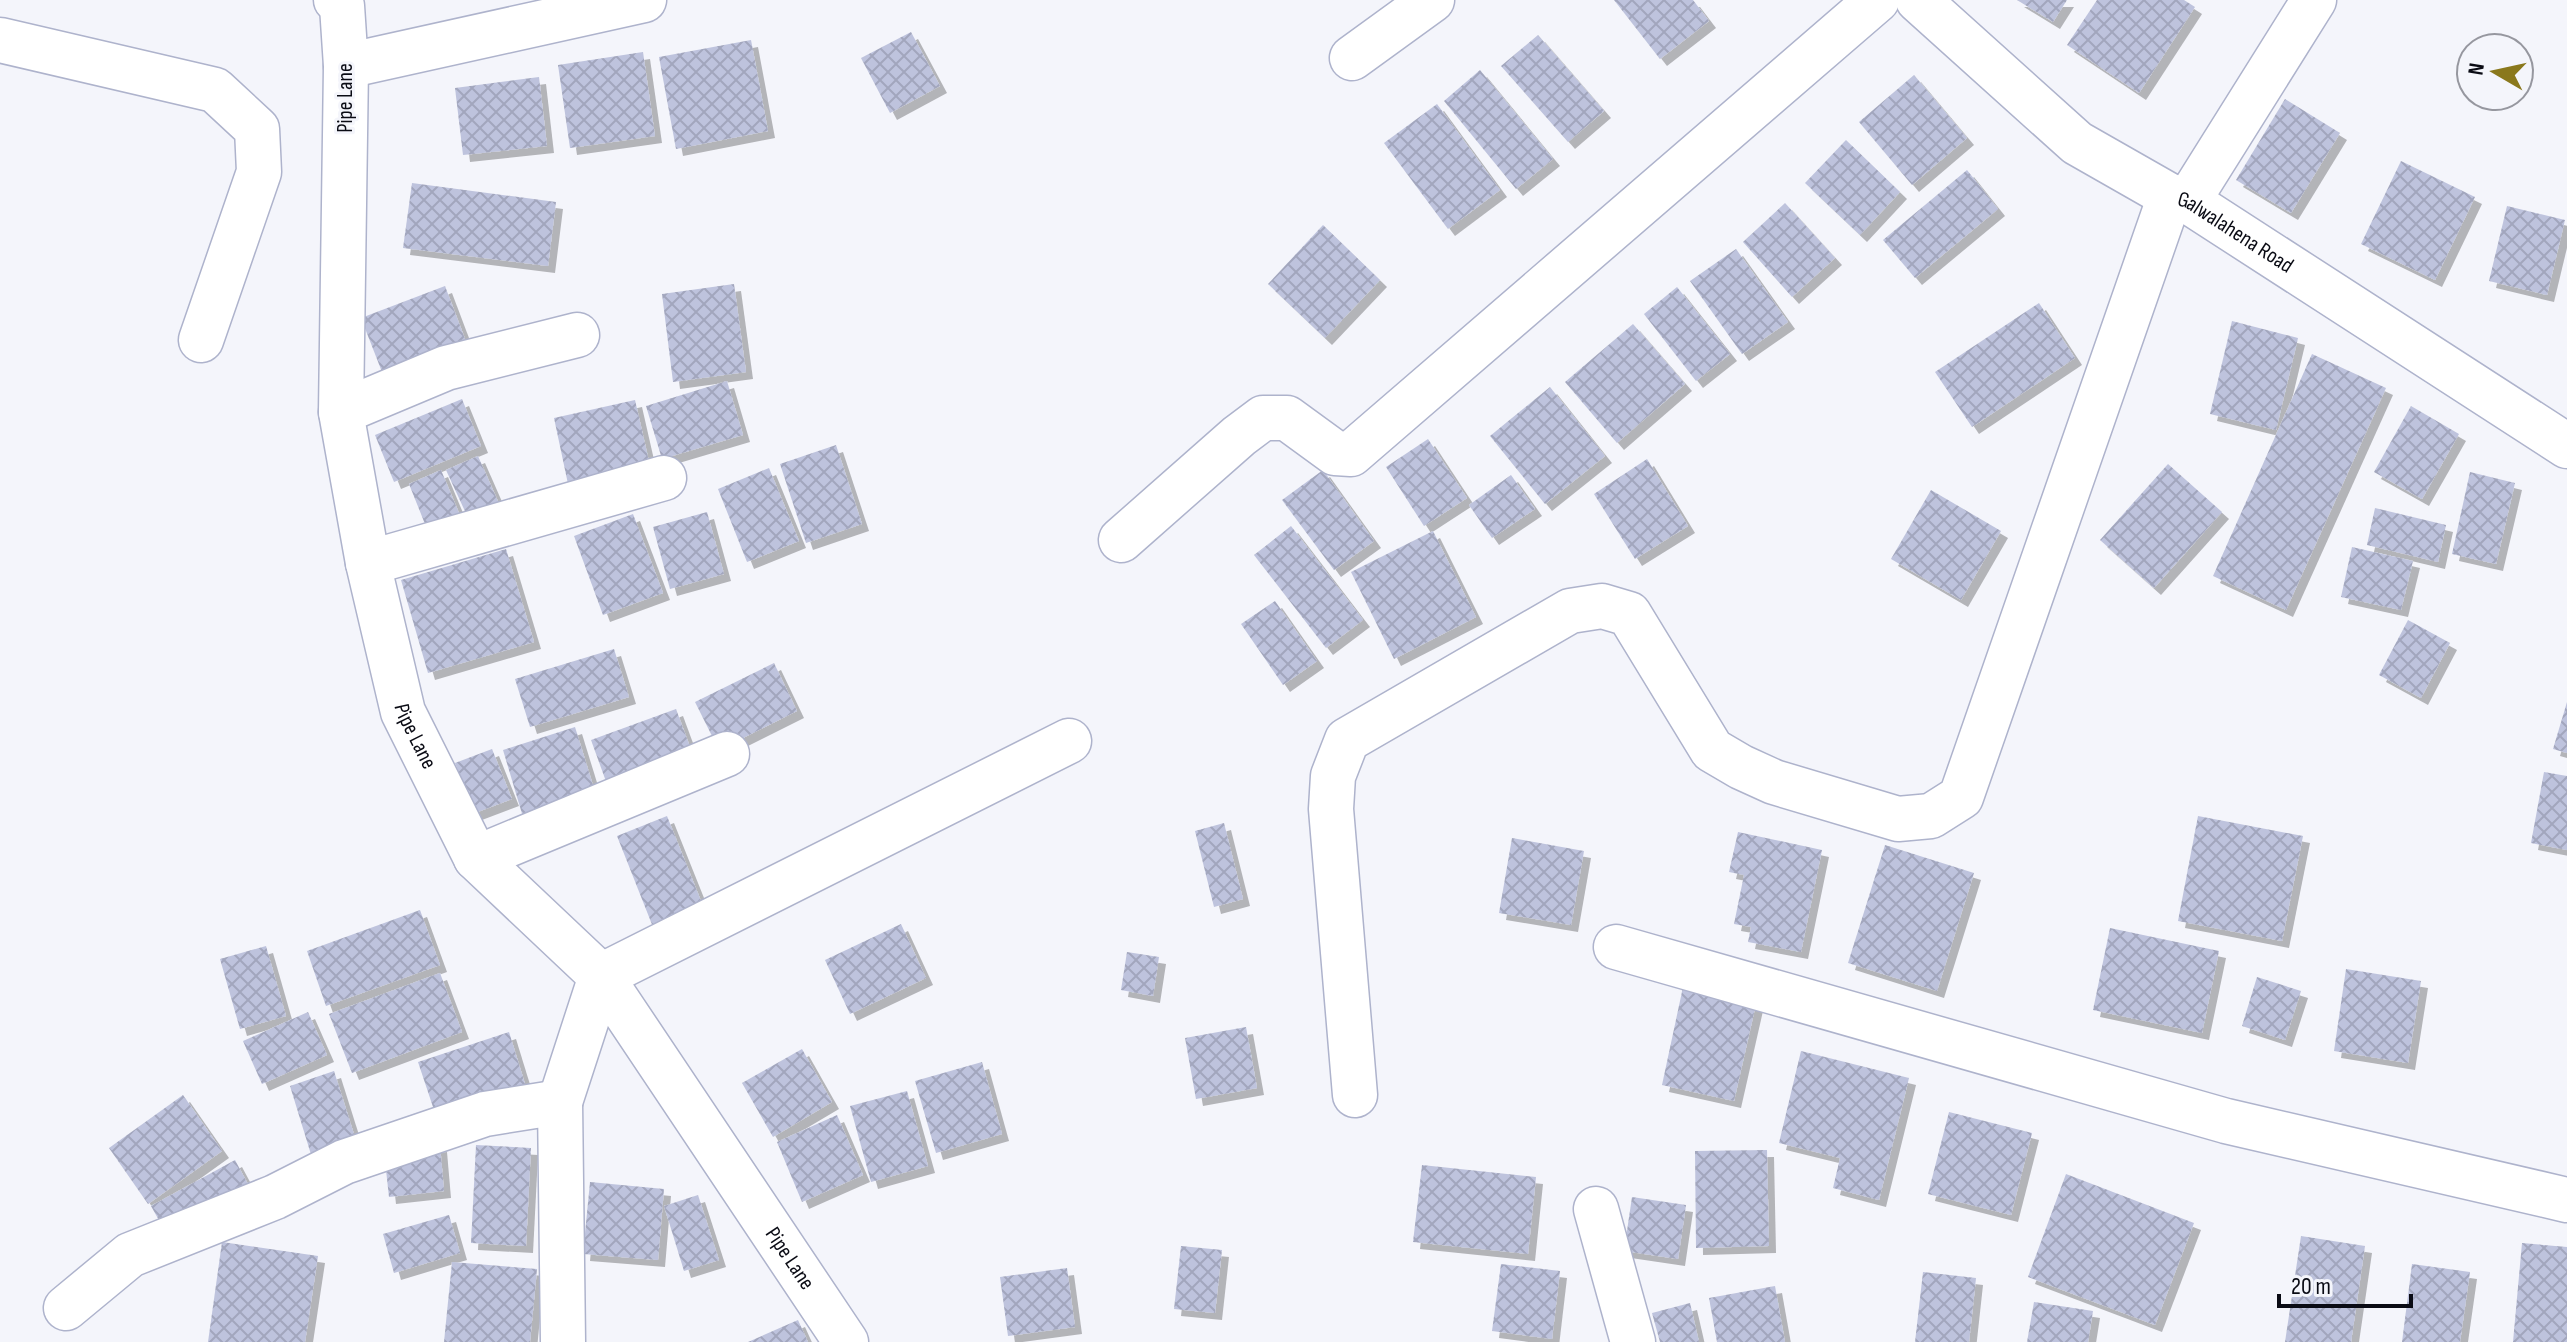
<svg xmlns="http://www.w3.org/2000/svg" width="2567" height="1342" viewBox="0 0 2567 1342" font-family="'Sofia Sans Condensed',sans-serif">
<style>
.building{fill:url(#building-cross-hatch);filter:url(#shadow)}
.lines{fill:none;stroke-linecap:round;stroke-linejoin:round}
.minor-casing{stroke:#aeb3cc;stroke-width:47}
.minor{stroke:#fff;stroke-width:44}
.labels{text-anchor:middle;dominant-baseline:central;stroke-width:6;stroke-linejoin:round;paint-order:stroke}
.street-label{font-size:22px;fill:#0a0b14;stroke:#f4f5fb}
</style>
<defs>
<pattern id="building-cross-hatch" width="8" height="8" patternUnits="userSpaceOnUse" patternTransform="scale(2)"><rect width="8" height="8" fill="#bec3dd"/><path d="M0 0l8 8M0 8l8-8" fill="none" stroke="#a2a6bd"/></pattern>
<filter id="shadow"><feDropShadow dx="7" dy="7" stdDeviation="0" flood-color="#0004"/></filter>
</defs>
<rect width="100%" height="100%" fill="#f4f5fb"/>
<g class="building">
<polygon points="1614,0 1693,0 1709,21 1660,59"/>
<polygon points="2017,0 2067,0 2053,22"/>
<polygon points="2097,0 2184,0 2195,7 2139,93 2067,45"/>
<polygon points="911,32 940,86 890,113 861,58"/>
<polygon points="1538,35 1604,111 1568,142 1501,66"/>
<polygon points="751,40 768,131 676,149 659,57"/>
<polygon points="643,52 655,136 570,148 558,65"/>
<polygon points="1480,70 1553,159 1516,189 1444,101"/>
<polygon points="1914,75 1967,138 1912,185 1859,122"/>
<polygon points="539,77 547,146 463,155 455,88"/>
<polygon points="2285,99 2340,133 2291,213 2236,180"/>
<polygon points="1437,104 1500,190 1448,229 1384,143"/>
<polygon points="1846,140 1900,192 1860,235 1805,183"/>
<polygon points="2401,161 2475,197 2435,280 2361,244"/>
<polygon points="1967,170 1998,209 1915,278 1883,240"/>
<polygon points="412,183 556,202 548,266 403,248"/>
<polygon points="1785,203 1835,258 1792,297 1743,242"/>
<polygon points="2507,206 2565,220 2547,295 2489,281"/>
<polygon points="1323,225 1380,280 1325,338 1268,284"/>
<polygon points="1736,249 1788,322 1742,354 1690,281"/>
<polygon points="734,284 746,372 673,382 662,294"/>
<polygon points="445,286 465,339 382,372 361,318"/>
<polygon points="1677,287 1730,354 1696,381 1644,314"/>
<polygon points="2039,303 2075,358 1972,427 1935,372"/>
<polygon points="2232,321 2298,338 2276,430 2210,414"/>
<polygon points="1633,324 1685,384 1617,443 1565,382"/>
<polygon points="2312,354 2386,388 2286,610 2213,576"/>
<polygon points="727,381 743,435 662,459 646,406"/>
<polygon points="1550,387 1605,456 1545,504 1490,436"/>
<polygon points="462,399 481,446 394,482 375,435"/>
<polygon points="635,400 650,466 568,484 554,418"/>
<polygon points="2411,406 2459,434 2422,499 2374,472"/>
<polygon points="1428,439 1467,498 1424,526 1386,467"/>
<polygon points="836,445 862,524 806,543 780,464"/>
<polygon points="478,456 500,506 469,520 446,470"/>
<polygon points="1647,459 1688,526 1635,559 1594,494"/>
<polygon points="2168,464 2222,512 2154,588 2100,540"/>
<polygon points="769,468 799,541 747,562 718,489"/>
<polygon points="441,470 464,525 431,539 409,484"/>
<polygon points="1323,470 1374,541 1334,570 1282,500"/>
<polygon points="2470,472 2515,483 2496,564 2452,554"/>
<polygon points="1511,475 1535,509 1492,538 1469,505"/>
<polygon points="1931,490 2001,531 1961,600 1891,559"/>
<polygon points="2375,508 2446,525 2438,562 2367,545"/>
<polygon points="707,512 724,574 670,589 653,527"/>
<polygon points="633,514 663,593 603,615 574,536"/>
<polygon points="1291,526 1363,620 1326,648 1254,555"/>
<polygon points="1433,531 1476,617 1394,659 1351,572"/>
<polygon points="2352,547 2413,561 2401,610 2341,597"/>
<polygon points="506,549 534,642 428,673 401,580"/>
<polygon points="1275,601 1317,661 1283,685 1241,624"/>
<polygon points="2408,620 2450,643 2421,698 2379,675"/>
<polygon points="614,649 629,697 530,727 515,679"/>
<polygon points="774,663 797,711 719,750 695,702"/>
<polygon points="2567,702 2567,753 2553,749"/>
<polygon points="676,709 693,755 608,787 591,740"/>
<polygon points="575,727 596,795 523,817 503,750"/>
<polygon points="492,749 512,799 475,813 455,763"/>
<polygon points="2544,772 2567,776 2567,850 2531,843"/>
<polygon points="667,816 703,906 653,927 617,836"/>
<polygon points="2198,816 2303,836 2282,941 2178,921"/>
<polygon points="1224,823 1243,899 1214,907 1195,831"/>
<polygon points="1738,832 1822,850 1801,952 1748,942 1751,927 1734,924 1744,875 1729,872"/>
<polygon points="1512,838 1584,851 1571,925 1499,913"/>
<polygon points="1885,845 1974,873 1937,991 1848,963"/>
<polygon points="420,910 440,965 326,1006 307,951"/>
<polygon points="901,924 926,978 850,1014 825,960"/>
<polygon points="2110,928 2219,951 2202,1033 2093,1010"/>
<polygon points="266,946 286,1016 240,1029 220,959"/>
<polygon points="1127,952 1159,957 1153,996 1121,990"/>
<polygon points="2346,969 2421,981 2408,1063 2334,1051"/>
<polygon points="440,973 462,1032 352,1073 329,1014"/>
<polygon points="2257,977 2301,991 2285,1040 2242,1026"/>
<polygon points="1683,987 1756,1004 1734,1101 1662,1085"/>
<polygon points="308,1012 327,1055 262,1084 243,1041"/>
<polygon points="1246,1027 1257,1088 1196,1099 1185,1038"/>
<polygon points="509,1032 525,1084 435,1113 418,1062"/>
<polygon points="802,1049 832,1102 773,1137 742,1083"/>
<polygon points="1801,1051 1909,1078 1879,1200 1833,1188 1840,1158 1779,1143"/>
<polygon points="982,1062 1002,1134 936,1153 915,1081"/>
<polygon points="334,1071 358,1147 313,1161 290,1086"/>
<polygon points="907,1091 928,1166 871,1182 850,1106"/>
<polygon points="183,1095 222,1151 148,1204 109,1148"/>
<polygon points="1949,1112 2032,1133 2011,1215 1928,1194"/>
<polygon points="837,1115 863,1175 802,1202 777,1142"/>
<polygon points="440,1145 444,1191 389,1197 384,1152"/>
<polygon points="476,1145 531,1148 526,1246 471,1243"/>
<polygon points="1767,1150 1769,1246 1696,1248 1695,1151"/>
<polygon points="235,1160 250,1188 166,1233 151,1206"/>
<polygon points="1422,1165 1536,1177 1528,1254 1413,1242"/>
<polygon points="2066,1174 2194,1223 2155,1325 2028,1277"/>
<polygon points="590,1182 664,1189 658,1260 583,1254"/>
<polygon points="698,1195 719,1260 684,1271 664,1206"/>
<polygon points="1632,1197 1686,1205 1678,1259 1624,1251"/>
<polygon points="449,1215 460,1253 394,1273 383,1234"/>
<polygon points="2301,1236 2365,1246 2351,1342 2285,1342"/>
<polygon points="222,1242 318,1256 305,1342 208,1342"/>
<polygon points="2522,1243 2567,1247 2567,1342 2513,1342"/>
<polygon points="1181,1246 1222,1250 1215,1313 1174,1309"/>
<polygon points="452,1262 537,1269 530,1342 444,1342"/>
<polygon points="1501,1264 1560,1271 1552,1339 1492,1331"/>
<polygon points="2412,1264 2470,1272 2460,1342 2402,1342"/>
<polygon points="1067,1268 1075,1327 1008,1336 1000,1277"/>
<polygon points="1923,1272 1976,1278 1969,1342 1915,1342"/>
<polygon points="1775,1286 1785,1342 1717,1342 1709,1298"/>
<polygon points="2034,1302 2093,1311 2088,1342 2027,1342"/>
<polygon points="1690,1303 1699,1342 1660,1342 1652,1313"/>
<polygon points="798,1320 808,1342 748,1342"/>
</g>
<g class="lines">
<g class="minor-casing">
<g id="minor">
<path id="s1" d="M336,0L342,6L346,66L341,412L368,563L403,712L476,858L601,976L846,1342"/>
<path id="s2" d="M1918,0L2077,143L2170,196L2188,201L2567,446"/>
<polyline points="0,40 215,90 257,129 259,172 201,340"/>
<polyline points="1352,58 1432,0"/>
<polyline points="346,66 644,0"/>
<polyline points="2188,201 2314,0"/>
<polyline points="341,412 446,368 577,335"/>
<polyline points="1121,540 1239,436 1263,418 1287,418 1335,453 1351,454 1877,0"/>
<polyline points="368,563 664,478"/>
<polyline points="476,858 727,754"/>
<polyline points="1616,947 2226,1121 2567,1200"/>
<polyline points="1355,1095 1331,809 1333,776 1347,740 1570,611 1602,606 1629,614 1712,750 1741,767 1774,782 1898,819 1931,816 1961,797 2170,196"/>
<polyline points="560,1102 601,976 1069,741"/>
<polyline points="1596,1209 1633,1342"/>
<polyline points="66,1308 130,1255 275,1197 344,1162 485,1114 560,1102 563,1342"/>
</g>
</g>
<use href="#minor" class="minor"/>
</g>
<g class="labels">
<g class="street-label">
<text transform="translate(345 98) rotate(-90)">Pipe Lane</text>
<text stroke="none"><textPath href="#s2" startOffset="396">Galwalahena Road</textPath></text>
<text stroke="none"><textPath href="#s1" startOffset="748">Pipe Lane</textPath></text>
<text stroke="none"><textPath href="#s1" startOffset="1396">Pipe Lane</textPath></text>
</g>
</g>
<g transform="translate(2495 72) rotate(279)"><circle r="38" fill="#f4f5fb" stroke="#96979f" stroke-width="2"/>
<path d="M0-6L14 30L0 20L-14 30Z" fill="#8a781c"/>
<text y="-12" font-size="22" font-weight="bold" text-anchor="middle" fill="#0a0b14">N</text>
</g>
<path d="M2279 1294v12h132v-12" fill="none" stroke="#0a0b14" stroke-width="4"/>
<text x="2291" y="1294" font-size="24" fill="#0a0b14" stroke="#f4f5fb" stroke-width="6" paint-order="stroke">20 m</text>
</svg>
